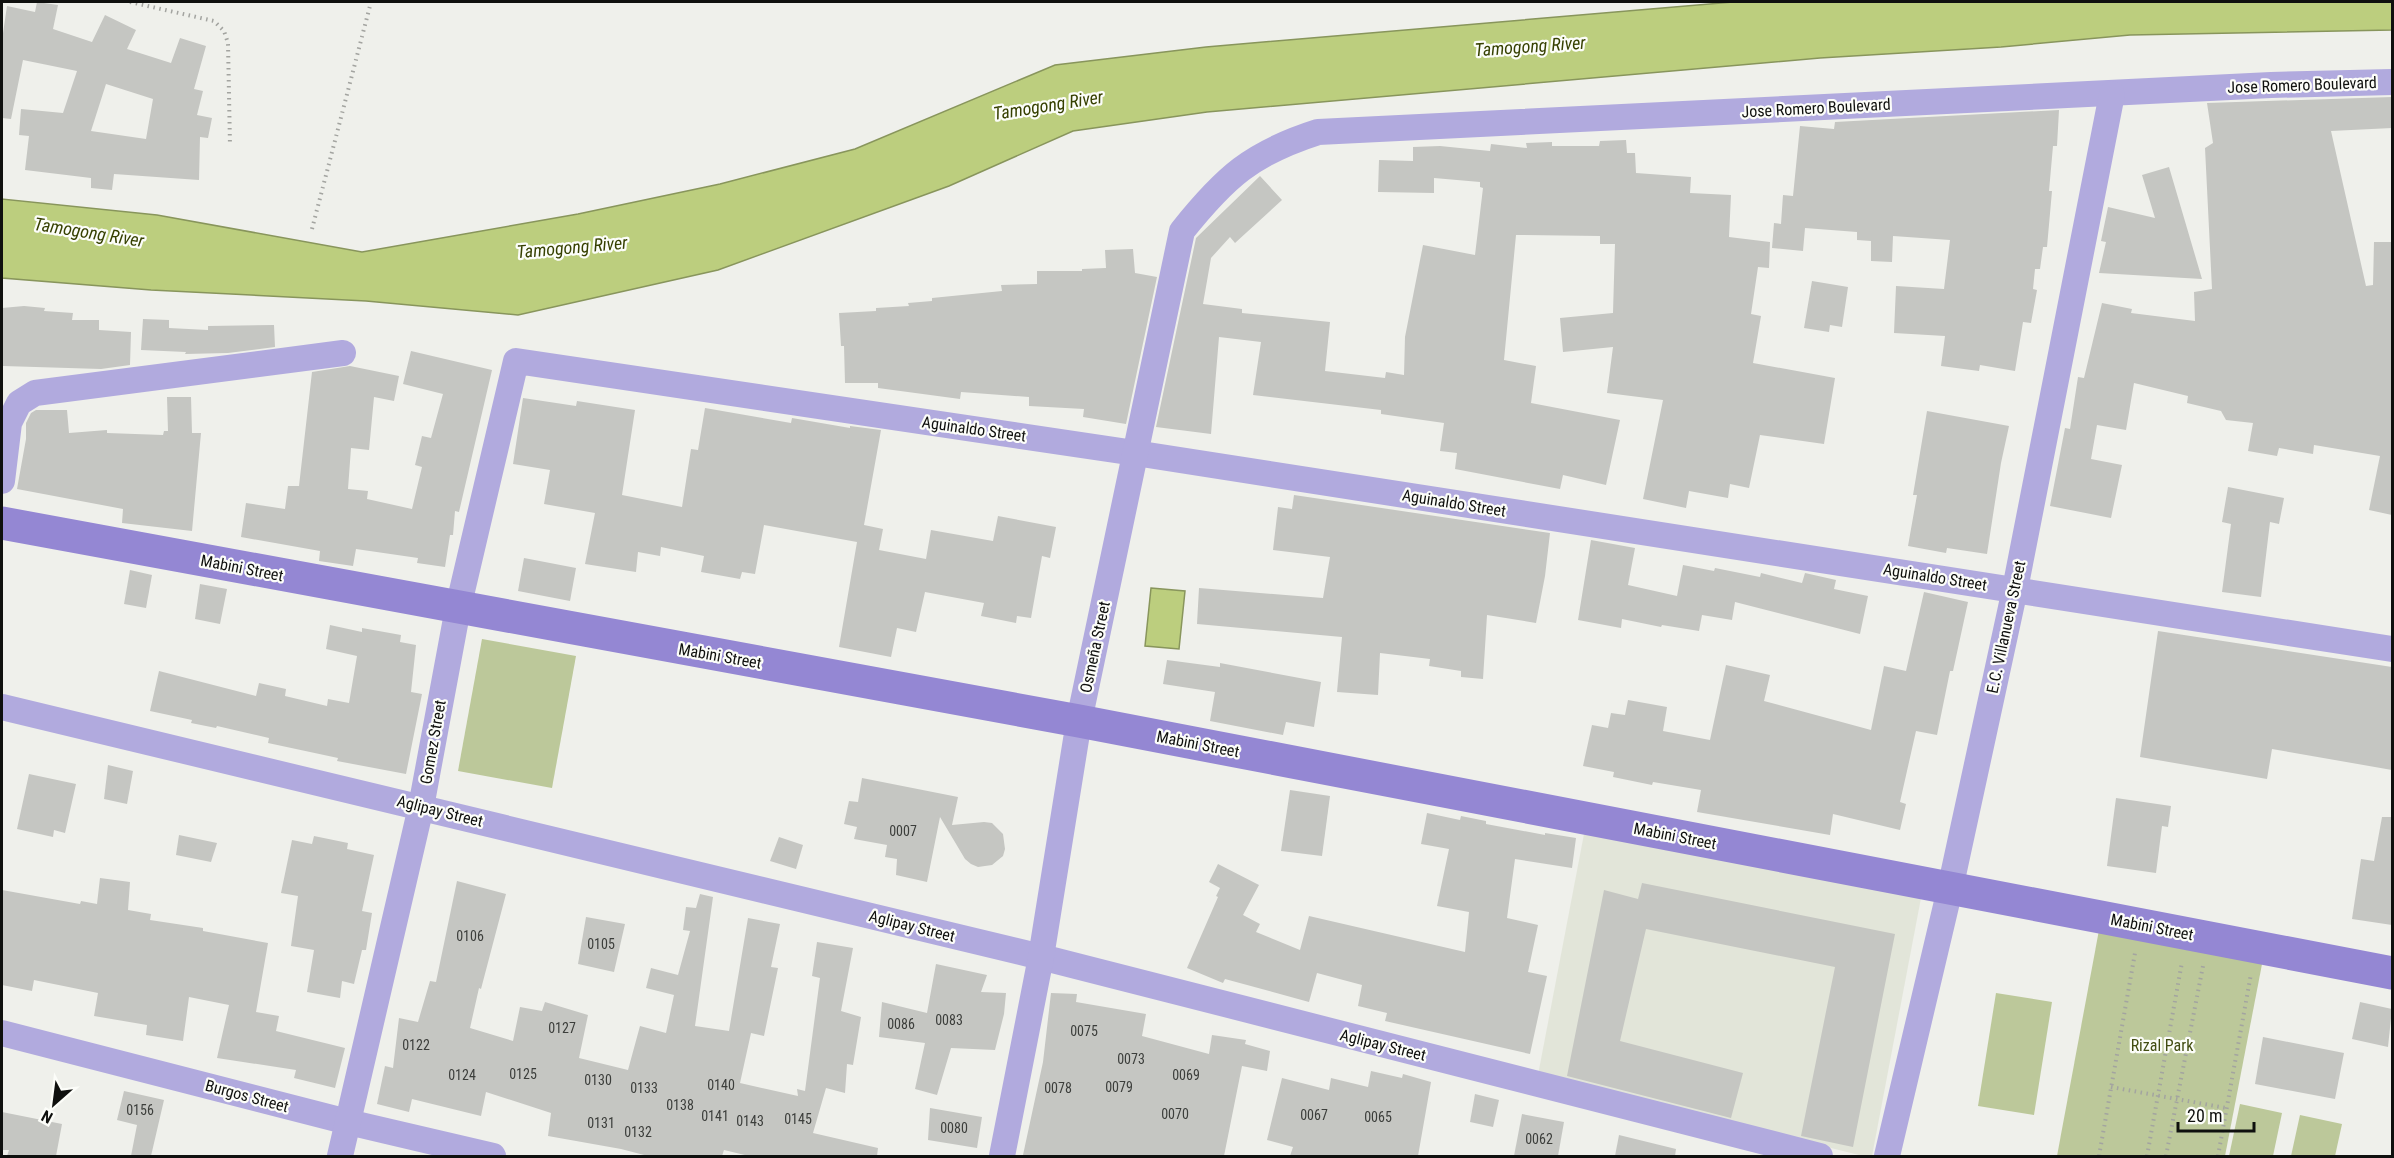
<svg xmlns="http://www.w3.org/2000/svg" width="2394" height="1158" viewBox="0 0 2394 1158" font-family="'Roboto Condensed',sans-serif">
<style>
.built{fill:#e2e5d9}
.green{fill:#bcc89a}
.water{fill:#bcce7e;stroke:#88955c;stroke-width:1.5}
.building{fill:#c5c6c2;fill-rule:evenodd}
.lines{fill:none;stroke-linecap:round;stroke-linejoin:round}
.path{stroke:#a3a4a0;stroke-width:4;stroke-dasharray:1.5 4.5;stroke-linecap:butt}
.street{stroke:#b1aade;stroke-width:26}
.secondary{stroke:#9487d3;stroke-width:33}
.labels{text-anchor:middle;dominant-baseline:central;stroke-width:4.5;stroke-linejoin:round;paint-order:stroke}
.number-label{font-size:14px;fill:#3c3e3b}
.street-label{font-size:16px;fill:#0f100e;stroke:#fcfdf9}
.park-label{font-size:16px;fill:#424d12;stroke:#fcfdf9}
.water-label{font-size:18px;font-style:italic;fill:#364001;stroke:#fcfdf9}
</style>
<rect width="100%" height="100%" fill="#eff0eb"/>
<polygon class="built" points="1584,834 1921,898 1872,1156 1863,1156 1538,1075"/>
<g class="green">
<polygon points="482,639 576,656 552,788 458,771"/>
<polygon points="2099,930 2263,959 2225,1156 2057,1156"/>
<polygon points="1996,993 2052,1002 2034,1115 1978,1106"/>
<polygon points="2240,1104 2282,1113 2273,1156 2229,1156"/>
<polygon points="2300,1115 2342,1124 2335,1156 2291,1156"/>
</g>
<g class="water">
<polygon points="1733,2 2392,2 2392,30 2130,35 2001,47 1820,58 1207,112 1073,131 949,186 718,270 518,315 366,301 151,290 2,278 2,199 157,215 362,252 578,214 720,184 855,149 1055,65 1206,47"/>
<polygon points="1151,588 1185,591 1179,649 1145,646"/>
</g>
<g class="building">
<path d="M37,2L58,5L53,29L92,42L105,15L136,30L127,49L171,63L180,38L206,46L194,89L203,91L197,115L212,118L208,138L200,137L199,180L114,174L112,190L91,188V178L25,170L29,136L19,135L21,109L63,113L77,71L23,60L11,119L2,118V40L7,6L35,12ZM106,84L153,99L146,139L91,131Z"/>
<polygon points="2392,97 2392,128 2331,131 2366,286 2373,285 2374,242 2392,242 2392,515 2369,510 2380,456 2314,445 2313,454 2279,448 2277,456 2248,451 2253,423 2226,420 2221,411 2187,403 2188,396 2134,383 2126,430 2097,425 2091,459 2122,465 2111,518 2050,506 2065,428 2070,429 2078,377 2084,378 2102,303 2132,309 2131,313 2195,321 2194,292 2212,289 2205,148 2213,143 2207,103"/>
<polygon points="2059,110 2057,146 2053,146 2049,191 2052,191 2047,247 2043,247 2040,269 2035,269 2033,289 2037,290 2031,323 2023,322 2015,371 1980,365 1979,371 1941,366 1945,336 1894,333 1896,286 1944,289 1950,240 1893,236 1892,262 1871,261 1871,241 1857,240 1857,232 1805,228 1803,251 1772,248 1774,223 1781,224 1783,195 1793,196 1800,126 1834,129 1835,122"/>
<polygon points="1626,140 1627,153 1635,153 1636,173 1691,177 1690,193 1731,195 1729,237 1770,242 1769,268 1758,267 1751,314 1761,316 1753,363 1835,378 1824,444 1760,435 1749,488 1730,484 1728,498 1689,491 1686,508 1643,499 1663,400 1607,393 1613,347 1563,352 1560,318 1613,313 1615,244 1600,244 1600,236 1516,235 1504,360 1536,366 1531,403 1620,420 1606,485 1563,475 1560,489 1455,469 1457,453 1440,451 1444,423 1381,414 1381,410 1253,395 1261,342 1219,337 1211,434 1156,427 1196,238 1260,176 1282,200 1235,243 1230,237 1211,258 1203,304 1242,309 1242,313 1330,322 1325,371 1385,378 1386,372 1404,375 1405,337 1423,245 1475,255 1483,188 1480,187 1480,182 1434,178 1434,193 1378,192 1379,160 1413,161 1413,147 1440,146 1490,151 1491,144 1527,148 1526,143 1552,142 1552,146 1599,146 1600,141"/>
<polygon points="2169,167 2202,279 2099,273 2106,242 2101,241 2108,207 2155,218 2142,175"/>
<polygon points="1133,249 1135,273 1157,277 1126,424 1083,417 1084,409 1029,406 1029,397 961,392 960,399 878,388 878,383 845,383 844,346 841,346 839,313 876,311 876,308 909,306 908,303 932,301 932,298 1002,291 1001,285 1037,284 1037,271 1082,271 1082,269 1106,268 1105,250"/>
<polygon points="1812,281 1848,287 1842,327 1830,325 1829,332 1804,328"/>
<polygon points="24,306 45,308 44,311 73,313 72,320 99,320 99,330 131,332 130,365 101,369 3,366 2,308"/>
<polygon points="143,319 169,320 169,328 208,330 208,326 274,325 275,347 228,353 185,354 186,352 141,350"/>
<polygon points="411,351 492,370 459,512 455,511 453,535 450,535 445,567 417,563 418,558 356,549 353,566 319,561 320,551 241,537 246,503 285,509 288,486 299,486 312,372 350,366 399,376 394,401 374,397 369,450 351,448 348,489 368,491 367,499 412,509 422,467 415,465 422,436 431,438 443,394 403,384"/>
<polygon points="167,397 191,397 192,433 201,433 192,531 122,523 123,509 17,489 26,439 26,423 31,413 36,410 67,410 69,433 107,430 107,433 163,435 164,431 168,431"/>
<polygon points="523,398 576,406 577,401 635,410 622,495 682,507 691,449 698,450 705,408 791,423 792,418 850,428 850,426 881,430 864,525 883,529 879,550 926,559 931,530 993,541 998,516 1056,527 1050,558 1042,556 1031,618 1017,616 1016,623 981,616 984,603 925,592 916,632 897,628 891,657 839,647 857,542 764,525 755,574 742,572 740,579 701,572 704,556 661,547 660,556 638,552 636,572 585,564 595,513 544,504 550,470 513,464"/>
<polygon points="1927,411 2009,426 2001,463 1987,554 1947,548 1946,553 1908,546 1917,495 1913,495"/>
<polygon points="2228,487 2284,498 2279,524 2270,522 2261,597 2222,592 2231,524 2222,522"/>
<polygon points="1294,495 1550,533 1545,576 1536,623 1487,615 1483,679 1461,677 1461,671 1429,666 1430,659 1380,653 1378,695 1337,692 1342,637 1197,624 1199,588 1323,598 1330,557 1273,550 1278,507 1292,509"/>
<polygon points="1591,540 1635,548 1628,585 1677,596 1683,565 1714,571 1715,568 1760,577 1761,573 1802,583 1805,573 1836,580 1834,589 1868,596 1860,634 1735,602 1732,620 1702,615 1699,631 1662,625 1661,627 1622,619 1621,628 1578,620"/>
<polygon points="524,558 576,568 570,601 518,591"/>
<polygon points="130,570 152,575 146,608 124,604"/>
<polygon points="200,584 227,589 220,624 195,619"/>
<polygon points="1924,592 1968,602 1953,671 1950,671 1937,735 1916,731 1900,802 1906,804 1900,830 1833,814 1830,835 1697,812 1701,790 1653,782 1652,785 1613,777 1614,772 1583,766 1592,725 1608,728 1611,713 1625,715 1628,700 1667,707 1663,731 1710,740 1726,665 1770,675 1764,701 1871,730 1884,666 1906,671"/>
<polygon points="330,625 362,632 362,628 401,635 400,642 416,645 411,692 422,694 406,774 337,761 338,758 268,743 269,738 217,726 216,728 191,723 192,720 150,711 159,671 256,696 259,683 286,689 285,696 327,706 328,699 349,703 357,656 326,649"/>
<polygon points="2158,631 2392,667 2392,770 2272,749 2267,779 2140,757"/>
<polygon points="1167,660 1220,667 1220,663 1321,682 1314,727 1286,722 1283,735 1210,721 1215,692 1163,684"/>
<polygon points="108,765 133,771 127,804 104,799"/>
<polygon points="29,774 76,784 65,833 54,830 53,837 17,829"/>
<polygon points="862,778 958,797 952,825 984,822 992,823 1003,834 1005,849 1003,856 992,865 978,867 971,864 965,859 940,817 927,882 896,875 897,859 885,857 887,845 854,839 857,827 844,824 849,801 858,802"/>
<polygon points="1290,790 1330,796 1322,856 1281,851"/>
<polygon points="2116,798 2171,806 2168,827 2162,826 2156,873 2107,866"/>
<polygon points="1427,813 1460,820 1461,816 1486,821 1486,824 1545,835 1545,833 1576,838 1572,868 1515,859 1507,918 1538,925 1528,972 1547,976 1530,1054 1385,1021 1387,1013 1358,1006 1362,985 1317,973 1309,1002 1225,979 1223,983 1187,968 1218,897 1216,896 1220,888 1209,882 1218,864 1259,885 1243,915 1260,924 1256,932 1300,950 1309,916 1465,952 1469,912 1437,906 1449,849 1421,844"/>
<polygon points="2382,817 2392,817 2392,925 2352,919 2361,859 2374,861"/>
<polygon points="179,835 217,843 211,862 176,855"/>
<polygon points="314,836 348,843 347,849 374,855 362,911 372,913 366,950 362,950 354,984 342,981 340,998 307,992 314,950 291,946 298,896 281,893 292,840 312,844"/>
<polygon points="779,837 803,845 796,869 770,861"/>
<polygon points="100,878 130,882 128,910 151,914 150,920 203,928 203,931 268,943 256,1012 279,1016 276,1031 345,1048 335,1088 294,1078 296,1070 217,1058 229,1005 189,997 183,1041 146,1035 147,1025 94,1016 98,993 34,980 32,991 2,985 2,890 80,904 81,901 97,904"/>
<polygon points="457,881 506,894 481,989 479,988 470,1028 513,1041 520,1007 542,1011 545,1002 588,1015 579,1058 628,1070 640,1026 666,1033 674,995 646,988 651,968 678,975 690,931 683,930 686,907 696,908 700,894 713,897 695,1026 729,1031 748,918 780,924 771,967 778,968 764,1036 751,1033 740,1083 798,1096 797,1089 805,1091 820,978 812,976 817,942 853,948 841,1011 861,1017 853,1065 847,1064 845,1093 826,1088 813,1133 878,1148 877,1156 749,1156 724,1150 722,1156 648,1156 621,1149 548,1136 551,1113 486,1092 481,1116 412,1099 409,1112 377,1104 385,1066 393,1068 399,1018 418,1022 430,981 436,982"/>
<polygon points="1642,883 1895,934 1853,1147 1801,1136 1835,967 1646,929 1620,1041 1743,1073 1731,1118 1567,1076 1604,890 1638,899"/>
<polygon points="586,917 625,924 614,972 578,964"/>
<polygon points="936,964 987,975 981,992 1006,993 1004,1014 995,1050 951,1048 937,1095 915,1089 925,1043 879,1037 882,1002 927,1013"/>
<polygon points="1051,993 1077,994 1076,1002 1146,1014 1142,1036 1209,1054 1212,1035 1246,1040 1245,1044 1270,1051 1267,1071 1242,1066 1224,1156 1023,1155 1043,1062"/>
<polygon points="2360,1002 2392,1009 2388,1047 2352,1039"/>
<polygon points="2263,1037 2344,1053 2335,1099 2255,1084"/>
<polygon points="1371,1071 1402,1078 1403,1074 1431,1082 1418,1156 1290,1156 1293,1147 1267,1140 1282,1078 1329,1090 1331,1078 1368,1087"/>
<polygon points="124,1091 164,1100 151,1156 131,1156 137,1125 117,1120"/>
<polygon points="1475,1094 1499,1100 1493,1127 1470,1122"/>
<polygon points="930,1108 982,1117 977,1148 928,1140"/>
<polygon points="2,1112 62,1124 56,1156 7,1156 9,1150 2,1150"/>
<polygon points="1522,1114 1564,1122 1558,1156 1514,1156"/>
<polygon points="1619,1135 1676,1149 1675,1156 1615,1156"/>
</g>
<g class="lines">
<g class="path">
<polyline points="130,2 214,21 224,31 228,43 230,146"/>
<polyline points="312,229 371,2"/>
<polyline points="2111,1087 2226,1108"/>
<polyline points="2099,1156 2135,953"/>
<polyline points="2147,1156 2182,962"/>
<polyline points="2166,1156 2203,966"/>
<polyline points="2218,1156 2251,974"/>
</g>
<g class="street">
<polyline points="2,481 9,423 19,403 35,393 343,353"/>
<polyline points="2,707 1041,957 1820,1156"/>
<polyline points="2,1033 348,1122 493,1156"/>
<polyline points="340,1156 421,807 458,608 516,361 1135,453 2392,649"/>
<path d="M1002,1156L1041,957L1079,721L1182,231C1225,177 1252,153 1318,132L2271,85L2392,82"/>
<polyline points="1887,1156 1950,889 2015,589 2112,94"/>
</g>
<polyline class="secondary" points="2,523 1079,721 2392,973"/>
</g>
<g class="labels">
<g class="number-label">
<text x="903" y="831">0007</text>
<text x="470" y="936">0106</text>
<text x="601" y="944">0105</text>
<text x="949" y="1020">0083</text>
<text x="901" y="1024">0086</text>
<text x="562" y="1028">0127</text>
<text x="1084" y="1031">0075</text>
<text x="416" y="1045">0122</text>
<text x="1131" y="1059">0073</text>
<text x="523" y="1074">0125</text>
<text x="462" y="1075">0124</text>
<text x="1186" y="1075">0069</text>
<text x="598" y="1080">0130</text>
<text x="721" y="1085">0140</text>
<text x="1119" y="1087">0079</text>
<text x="644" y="1088">0133</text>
<text x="1058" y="1088">0078</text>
<text x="680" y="1105">0138</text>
<text x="140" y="1110">0156</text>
<text x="1175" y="1114">0070</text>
<text x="1314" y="1115">0067</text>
<text x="715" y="1116">0141</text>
<text x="1378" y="1117">0065</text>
<text x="798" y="1119">0145</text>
<text x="750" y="1121">0143</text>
<text x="601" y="1123">0131</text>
<text x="954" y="1128">0080</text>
<text x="638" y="1132">0132</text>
<text x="1539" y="1139">0062</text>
</g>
<g class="street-label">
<text transform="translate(2302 85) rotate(-2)">Jose Romero Boulevard</text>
<text transform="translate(1816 108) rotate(-3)">Jose Romero Boulevard</text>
<text transform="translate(974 429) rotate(8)">Aguinaldo Street</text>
<text transform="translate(1454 503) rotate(9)">Aguinaldo Street</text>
<text transform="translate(242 568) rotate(11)">Mabini Street</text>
<text transform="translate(1935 577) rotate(9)">Aguinaldo Street</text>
<text transform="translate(2006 627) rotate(-78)">E.C. Villanueva Street</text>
<text transform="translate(1095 647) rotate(-78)">Osmeña Street</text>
<text transform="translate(720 656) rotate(10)">Mabini Street</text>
<text transform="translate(433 742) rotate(-80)">Gomez Street</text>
<text transform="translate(1198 744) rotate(11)">Mabini Street</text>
<text transform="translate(440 811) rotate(14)">Aglipay Street</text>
<text transform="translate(1675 836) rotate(11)">Mabini Street</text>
<text transform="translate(912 926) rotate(14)">Aglipay Street</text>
<text transform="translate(2152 927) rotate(11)">Mabini Street</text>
<text transform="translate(1383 1045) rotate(14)">Aglipay Street</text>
<text transform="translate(247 1096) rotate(15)">Burgos Street</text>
</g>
<g class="park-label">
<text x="2162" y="1045">Rizal Park</text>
</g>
<g class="water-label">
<text transform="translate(1530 46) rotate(-4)">Tamogong River</text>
<text transform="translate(1048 105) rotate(-9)">Tamogong River</text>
<text transform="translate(89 232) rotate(9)">Tamogong River</text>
<text transform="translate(572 247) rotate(-5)">Tamogong River</text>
</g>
</g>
<rect width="2394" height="1158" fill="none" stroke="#0f100e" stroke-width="6"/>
<g transform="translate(54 1104) rotate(208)" stroke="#fcfdf9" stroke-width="4.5" paint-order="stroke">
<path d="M0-4.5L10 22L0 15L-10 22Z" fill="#0f100e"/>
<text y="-9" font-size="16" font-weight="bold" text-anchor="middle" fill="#0f100e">N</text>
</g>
<path d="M2178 1122v9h76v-9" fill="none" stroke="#0f100e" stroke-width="3"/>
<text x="2187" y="1122" font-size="18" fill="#0f100e" stroke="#fcfdf9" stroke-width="4.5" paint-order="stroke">20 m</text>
</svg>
